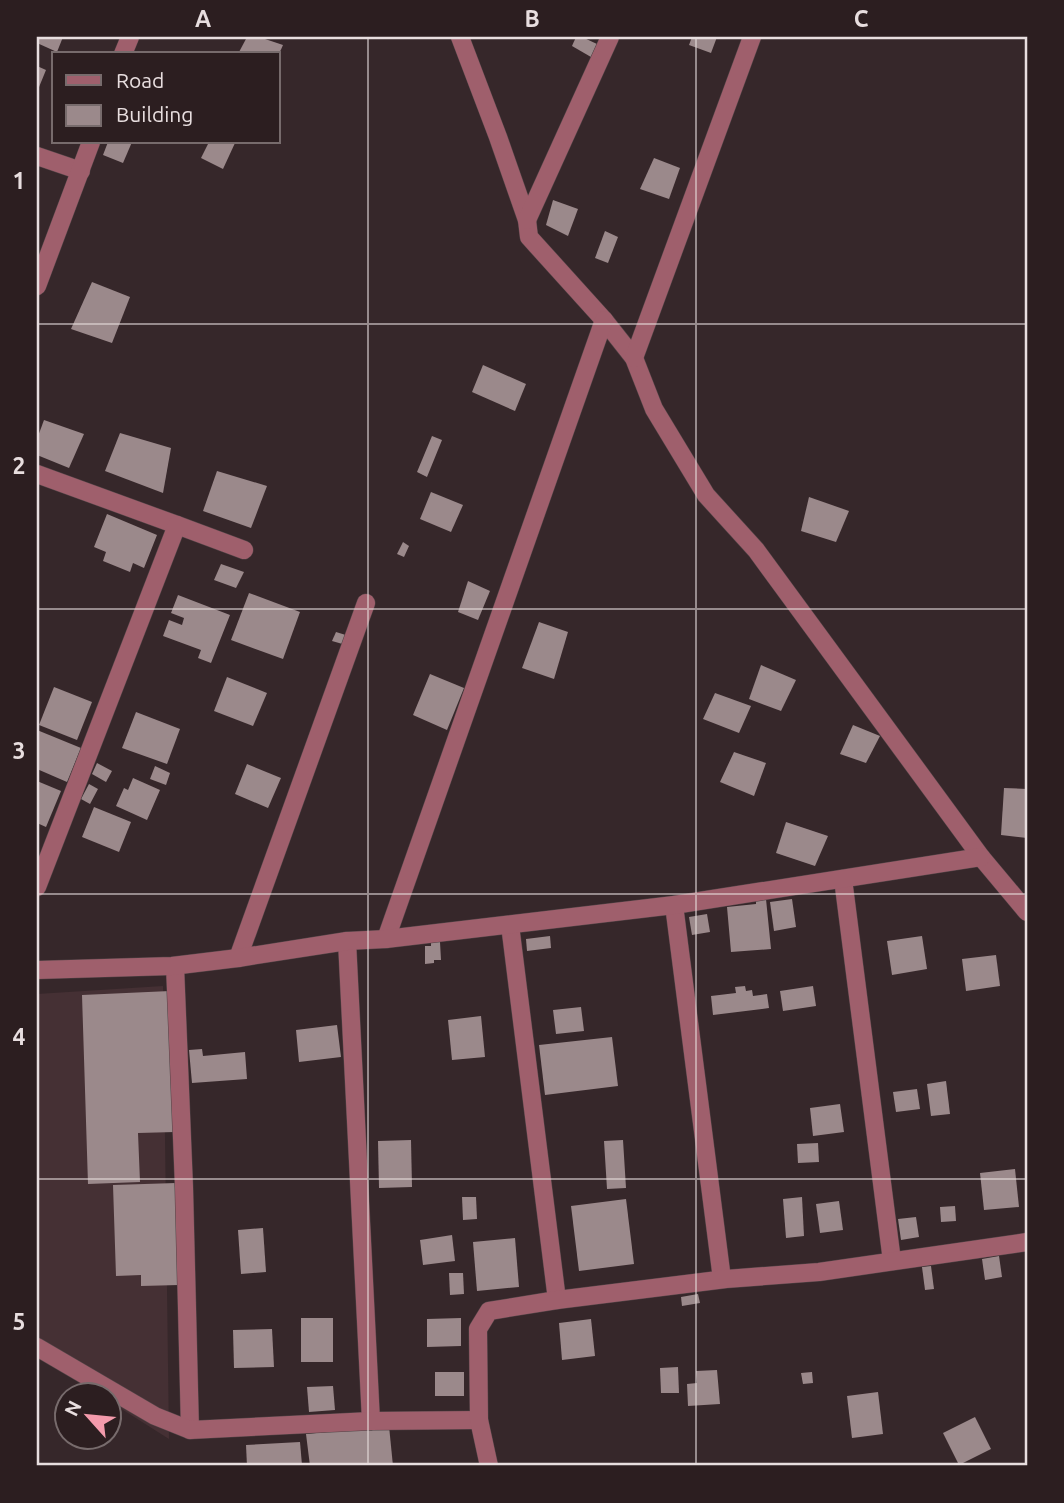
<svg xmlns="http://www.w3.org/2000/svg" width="1064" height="1503" viewBox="0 0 1064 1503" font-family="Ubuntu,sans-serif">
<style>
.built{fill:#453034}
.building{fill:#9b898b}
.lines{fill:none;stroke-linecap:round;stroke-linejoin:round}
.minor-casing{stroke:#524447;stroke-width:19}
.minor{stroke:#9f5f6c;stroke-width:18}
.grid{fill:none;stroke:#e8dedf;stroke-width:2;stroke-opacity:0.55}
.neatline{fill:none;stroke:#e8dedf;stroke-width:2.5}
.grid-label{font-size:23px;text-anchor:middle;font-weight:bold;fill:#e8dedf}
</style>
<rect width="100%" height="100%" fill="#36272a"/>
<polygon class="built" points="163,986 169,1439 109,1401 108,1394 98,1394 37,1357 37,994"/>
<g class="building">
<polygon points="37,37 63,37 57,52 37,43"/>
<polygon points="247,37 259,37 283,45 279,54 238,54"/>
<polygon points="576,37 582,37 597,44 591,57 572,46"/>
<polygon points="692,37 717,37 711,53 689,45"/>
<polygon points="37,66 46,70 37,92"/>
<polygon points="108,142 132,142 123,163 103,155"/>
<polygon points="209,142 235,143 223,169 201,158"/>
<polygon points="654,158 680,168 669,199 640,189"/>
<polygon points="553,200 578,209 568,236 546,225"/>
<polygon points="605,231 618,237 608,263 595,258"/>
<polygon points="92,282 130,297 112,343 71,329"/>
<polygon points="483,365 526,384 515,411 472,392"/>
<polygon points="44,420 84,434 69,468 37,455 37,439"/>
<polygon points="120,433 171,448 163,493 105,471"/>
<polygon points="432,436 442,440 427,477 417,472"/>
<polygon points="217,471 267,486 251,528 203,511"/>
<polygon points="431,492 463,505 451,532 420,519"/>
<polygon points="809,497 849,511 836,542 801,531"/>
<polygon points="107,514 157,535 144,568 133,563 130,572 103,561 106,552 94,547"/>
<polygon points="403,542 409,546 404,557 397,554"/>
<polygon points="221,564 244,572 236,588 214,580"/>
<polygon points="468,581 490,591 478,620 458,612"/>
<polygon points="249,593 300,612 283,659 231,640"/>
<polygon points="178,595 230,615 211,663 198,658 201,650 163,636 169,620 182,625 184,618 171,613"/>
<polygon points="539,622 568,632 554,679 522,668"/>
<polygon points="336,632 349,636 346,645 332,641"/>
<polygon points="761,665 796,680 781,711 749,699"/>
<polygon points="430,674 464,688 447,730 413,715"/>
<polygon points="227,677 267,693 253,726 214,711"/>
<polygon points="54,687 92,702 77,740 39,725"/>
<polygon points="715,693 751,706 739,733 703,719"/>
<polygon points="136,712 180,729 167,764 122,748"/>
<polygon points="853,725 880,736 866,763 840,754"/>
<polygon points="37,730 81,748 67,782 37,769"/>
<polygon points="734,752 766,763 754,796 720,782"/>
<polygon points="97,763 112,771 106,782 92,774"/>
<polygon points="247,764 281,778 268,808 235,794"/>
<polygon points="155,766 170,773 166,785 150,779"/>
<polygon points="133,778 160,790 147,820 116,806 124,788 128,790"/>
<polygon points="37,781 61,791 46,827 37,823"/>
<polygon points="89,784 98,789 90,804 81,799"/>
<polygon points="1004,788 1027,789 1027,838 1001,835"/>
<polygon points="94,807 131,822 119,852 82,837"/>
<polygon points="786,822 828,836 815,866 776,853"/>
<polygon points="766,899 771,949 731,952 727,907 756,904 756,900"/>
<polygon points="792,899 796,927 774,931 770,902"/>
<polygon points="707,914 710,932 692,935 689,917"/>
<polygon points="550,936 551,948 527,951 526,939"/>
<polygon points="922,936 927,969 892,975 887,941"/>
<polygon points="431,942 440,942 441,960 434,960 434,963 425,964 425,946 431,946"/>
<polygon points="996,955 1000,986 966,991 962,959"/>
<polygon points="745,986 746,991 752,990 753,996 767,994 769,1008 713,1015 711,996 736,993 735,987"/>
<polygon points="813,986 816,1006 783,1011 780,991"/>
<polygon points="170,991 175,1132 138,1133 140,1182 88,1184 82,995"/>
<polygon points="581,1007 584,1031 556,1034 553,1010"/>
<polygon points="481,1016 485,1057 452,1060 448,1020"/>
<polygon points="337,1025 341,1057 299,1062 296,1030"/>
<polygon points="612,1037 618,1086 545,1095 539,1045"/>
<polygon points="202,1049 203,1056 245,1052 247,1079 192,1083 189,1050"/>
<polygon points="946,1081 950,1114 931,1116 927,1084"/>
<polygon points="917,1089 920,1109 896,1112 893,1092"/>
<polygon points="840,1104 844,1132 813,1136 810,1108"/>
<polygon points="411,1140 412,1187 379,1188 378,1141"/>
<polygon points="623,1140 626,1188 607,1189 604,1141"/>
<polygon points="818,1143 819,1162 798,1163 797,1144"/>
<polygon points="1015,1169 1019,1207 984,1210 980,1173"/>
<polygon points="176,1183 179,1285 141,1286 141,1275 116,1276 113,1185"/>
<polygon points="462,1197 476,1197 477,1219 463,1220"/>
<polygon points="802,1197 804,1236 786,1238 783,1199"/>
<polygon points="626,1199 634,1264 579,1271 571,1206"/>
<polygon points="839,1201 843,1230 820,1233 816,1204"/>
<polygon points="955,1206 956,1221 941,1222 940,1207"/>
<polygon points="916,1217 919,1237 901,1240 898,1219"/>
<polygon points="263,1228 266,1272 241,1274 238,1230"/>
<polygon points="452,1235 455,1261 423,1265 420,1240"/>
<polygon points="515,1238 519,1287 477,1291 473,1242"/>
<polygon points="999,1256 1002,1277 985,1280 982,1259"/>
<polygon points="931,1266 934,1289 925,1290 922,1267"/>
<polygon points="449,1273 463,1273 464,1294 450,1295"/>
<polygon points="698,1294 700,1303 682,1306 681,1297"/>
<rect x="301" y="1318" width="32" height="44"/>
<polygon points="461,1318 461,1346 427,1347 427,1319"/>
<polygon points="591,1319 595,1356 562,1360 559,1323"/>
<polygon points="272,1329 274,1367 234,1368 233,1330"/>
<polygon points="678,1367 679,1393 661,1393 660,1368"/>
<polygon points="717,1370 720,1404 688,1406 687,1384 697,1383 696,1371"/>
<rect x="435" y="1372" width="29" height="24"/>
<polygon points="812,1372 813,1383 803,1384 801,1373"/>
<polygon points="333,1386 335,1410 309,1412 307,1387"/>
<polygon points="878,1392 883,1434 852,1438 847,1396"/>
<polygon points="975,1417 991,1449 959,1465 943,1433"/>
<polygon points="389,1426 393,1466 310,1466 306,1434"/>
<polygon points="300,1442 302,1465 247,1466 246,1445"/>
</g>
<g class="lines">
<g class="minor-casing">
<g id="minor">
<polyline points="460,37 498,137 527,220 529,237 604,320 634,358 654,409 706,495 756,550 981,857 1027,912"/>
<polyline points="123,54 130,37"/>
<polyline points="37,156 81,171"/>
<polyline points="527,220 610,37"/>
<polyline points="37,286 91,142"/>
<polyline points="634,358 752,37"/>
<polyline points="37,474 177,525"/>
<polyline points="843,879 892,1261"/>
<polyline points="37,887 177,525 244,550"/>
<polyline points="674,905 722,1279"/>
<polyline points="510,925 557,1300"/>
<polyline points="386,939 604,320"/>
<polyline points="347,941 371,1421"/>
<polyline points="238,958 366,603"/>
<polyline points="175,966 184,1187 190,1430"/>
<polyline points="37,970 172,966 238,958 347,941 386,939 674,905 981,857"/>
<polyline points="37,1347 155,1416 190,1430 371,1421 479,1420"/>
<polyline points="489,1466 479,1420 478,1329 489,1311 557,1300 726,1279 819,1272 1027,1242"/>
</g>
</g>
<use href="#minor" class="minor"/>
</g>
<path class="grid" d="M368,37V1466M696,37V1466M37,324H1027M37,609H1027M37,894H1027M37,1179H1027"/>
<rect width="1064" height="1503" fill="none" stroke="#2c1e20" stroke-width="77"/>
<rect x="52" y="52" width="228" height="91" fill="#2c1e20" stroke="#776b6c" stroke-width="2"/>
<rect x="66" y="75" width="35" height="10" fill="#9f5f6c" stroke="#776b6c" stroke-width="2"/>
<text x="116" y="88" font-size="21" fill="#e8dedf">Road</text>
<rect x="66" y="105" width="35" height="21" fill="#9b898b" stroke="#776b6c" stroke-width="2"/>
<text x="116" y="122" font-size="21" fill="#e8dedf">Building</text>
<g transform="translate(88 1416) rotate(297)"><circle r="33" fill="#2c1e20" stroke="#776b6c" stroke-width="2"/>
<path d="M0-5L12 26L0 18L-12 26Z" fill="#f39aab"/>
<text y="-10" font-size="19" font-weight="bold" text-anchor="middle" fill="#e8dedf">N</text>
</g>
<rect x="38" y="38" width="988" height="1426" class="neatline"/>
<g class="grid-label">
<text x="203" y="27">A</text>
<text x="532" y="27">B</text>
<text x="861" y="27">C</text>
<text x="19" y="189">1</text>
<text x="19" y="474">2</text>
<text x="19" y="759">3</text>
<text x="19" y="1045">4</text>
<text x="19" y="1330">5</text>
</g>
</svg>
